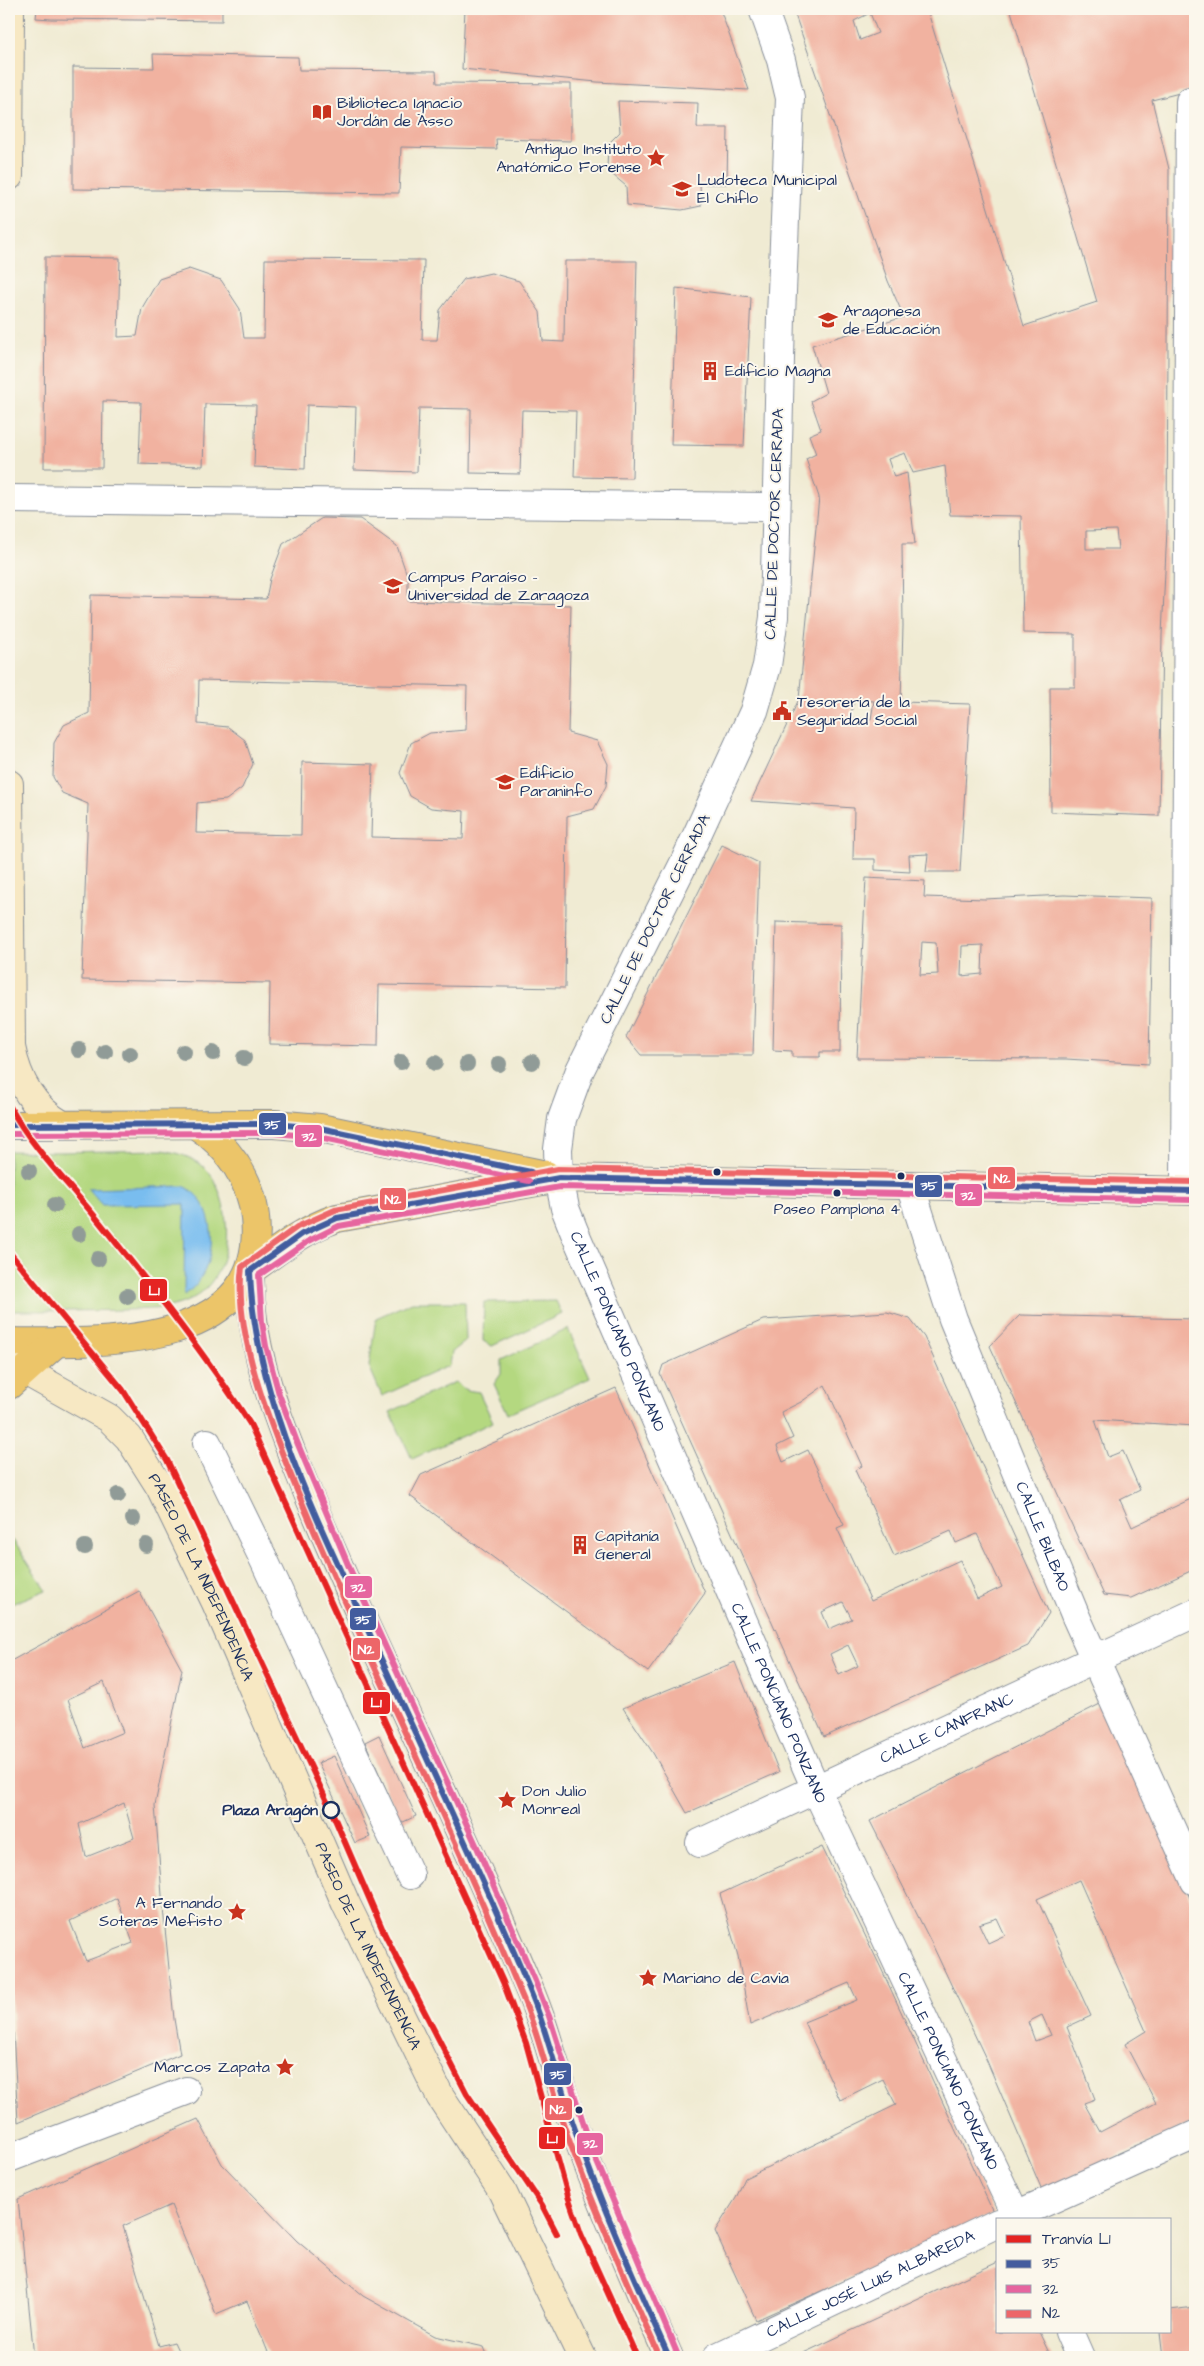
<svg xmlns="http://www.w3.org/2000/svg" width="1204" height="2366" viewBox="0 0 1204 2366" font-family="'Architects Daughter',sans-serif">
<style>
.green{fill:#b4d880;stroke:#68846f}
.water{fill:#79bdef;stroke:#4a76a6}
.building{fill:#f1b2a0;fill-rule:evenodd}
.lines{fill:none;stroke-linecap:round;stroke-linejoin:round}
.street-casing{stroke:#868d98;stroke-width:30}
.secondary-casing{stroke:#868d98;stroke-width:30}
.primary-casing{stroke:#868d98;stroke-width:30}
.street{stroke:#fff;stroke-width:28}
.secondary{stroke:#f7e8c3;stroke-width:28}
.primary{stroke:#ecc569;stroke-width:28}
.bus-1-casing{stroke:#fbf7ec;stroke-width:10}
.bus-2-casing{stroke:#fbf7ec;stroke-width:10}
.bus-3-casing{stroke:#fbf7ec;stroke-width:10}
.bus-1{stroke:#435c9e;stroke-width:6}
.bus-2{stroke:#e6659f;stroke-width:6}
.bus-3{stroke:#ed6669;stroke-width:6}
.tram-1-casing{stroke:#fbf7ec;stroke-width:10}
.tram-1{stroke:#e52422;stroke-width:6}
.tree{fill:#909b97}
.bus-dot{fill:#1b2f5e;stroke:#fbf7ec;stroke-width:2}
.stop-dot{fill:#fbf7ec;stroke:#1b2f5e;stroke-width:2.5}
.labels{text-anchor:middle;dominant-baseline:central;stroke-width:4;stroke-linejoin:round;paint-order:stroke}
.bus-label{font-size:15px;fill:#1b2f5e;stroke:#fbf7ec}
.poi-label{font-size:16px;fill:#1b2f5e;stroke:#fbf7ec;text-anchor:start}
.street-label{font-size:16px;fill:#1b2f5e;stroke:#fbf7ec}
.stop-label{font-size:16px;font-weight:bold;fill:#1b2f5e;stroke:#fbf7ec;text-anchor:end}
.line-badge{stroke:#fbf7ec;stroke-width:2}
.badge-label{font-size:14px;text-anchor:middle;font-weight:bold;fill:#fff}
</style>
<rect width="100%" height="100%" fill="#fbf7ec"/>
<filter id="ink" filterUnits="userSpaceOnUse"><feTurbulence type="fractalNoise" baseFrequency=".02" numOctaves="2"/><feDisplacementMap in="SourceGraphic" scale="10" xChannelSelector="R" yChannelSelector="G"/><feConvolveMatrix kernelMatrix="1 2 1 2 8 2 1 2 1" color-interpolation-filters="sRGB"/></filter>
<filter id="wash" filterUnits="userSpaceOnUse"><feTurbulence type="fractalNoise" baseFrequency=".0096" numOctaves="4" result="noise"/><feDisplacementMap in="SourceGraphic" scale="20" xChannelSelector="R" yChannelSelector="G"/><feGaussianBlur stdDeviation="1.12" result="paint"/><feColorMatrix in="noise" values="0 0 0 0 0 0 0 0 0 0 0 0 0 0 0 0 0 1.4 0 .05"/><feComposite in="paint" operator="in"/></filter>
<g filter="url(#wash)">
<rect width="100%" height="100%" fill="#f0ebd3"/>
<g class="green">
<path d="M163,1150C178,1153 192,1157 204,1167C215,1177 221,1194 224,1208C232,1246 222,1288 183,1303C165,1310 145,1309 126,1310C87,1311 48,1311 9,1311V1151L60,1152Z"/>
<polygon points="556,1301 562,1314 492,1346 483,1341 484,1302"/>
<polygon points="412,1302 465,1302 466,1341 452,1352 450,1365 382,1396 369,1366 376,1318"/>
<polygon points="568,1329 590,1378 508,1414 494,1384 501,1374 501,1360"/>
<polygon points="455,1382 466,1390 479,1392 493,1422 412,1459 390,1412"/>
<polygon points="13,1540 46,1590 9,1605 9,1541"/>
</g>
<path class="water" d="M184,1186C222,1206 219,1273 184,1295L185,1204L102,1205L88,1189Z"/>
<g id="blocks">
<g class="building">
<polygon points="37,9 222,9 222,21 51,19 36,18"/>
<polygon points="465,9 720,9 749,90 597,82 462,69"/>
<path d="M793,9H927L1024,326L1097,302L1011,11L1017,9H1195V89L1152,100L1169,169L1167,529L1162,635L1159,816L1051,812L1050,687H1075V634L1023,633L1021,516L950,515L945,466L913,473L905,453L888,459L894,477L907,473L915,544H902L903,626L901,702L970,704L960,872H926L928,854L909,855L910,872L875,870V859H853L854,808L751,801L799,699L819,497L806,459L816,454L809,435L821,430L811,401L826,393L812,345L904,317L888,281ZM870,13L878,33L860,40L854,21ZM1116,530L1118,549H1086V531ZM854,700L874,701L871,719L850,718Z"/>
<polygon points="153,54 298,57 299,70 436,71 437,83 571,84 571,141 496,139 497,149 401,147 399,193 73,189 73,67 154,68"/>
<polygon points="618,101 698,103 697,128 728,128 727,184 700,184 701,206 682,210 627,205 626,186 607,170 608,144 620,132"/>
<polygon points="45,257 120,258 118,337 137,336 142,308 159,279 189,269 221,280 240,309 244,338 264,338 265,259 424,260 422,340 437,340 440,310 464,279 491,273 519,281 540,312 543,341 564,342 565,261 637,261 632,478 574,477 576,411 522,410 520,474 470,473 471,409 419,408 417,472 354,470 356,407 307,405 305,469 254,467 256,405 205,404 203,466 139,464 141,402 103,401 102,468 44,468"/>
<polygon points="676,288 751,297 744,446 671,445"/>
<path d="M322,518L360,519L397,546L408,578V601L571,605L568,733L597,741L608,764L606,786L594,809L567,816L565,988L379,985L378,1046L269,1044L270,983L82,980L88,804L62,793L53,777L54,743L64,725L89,713L91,595L266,599L270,579L283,544ZM199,680L467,686L466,730L430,733L411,743L400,773L410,796L431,808L464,811L463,839L371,837L373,764L302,762L301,835L196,833L197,803L226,800L242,788L253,764L245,740L228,727L198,724Z"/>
<polygon points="722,845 759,863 753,1055 641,1055 626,1037"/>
<path d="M866,878L925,881L924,897L985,899L1064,895L1152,898L1149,1064L1066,1059L857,1058ZM922,942L936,943L938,974L920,975ZM983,945L982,974L961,976L962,946Z"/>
<polygon points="776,922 841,924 840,1052 820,1052 820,1057 792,1057 792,1051 773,1050"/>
<path d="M887,1312L910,1319L924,1337L1049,1613L1028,1646L824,1737L660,1374L663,1365L763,1320ZM825,1385L862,1466L855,1470L894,1556L951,1531L956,1543L977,1534L1002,1587L977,1599L960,1560L871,1601L837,1528L844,1525L808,1450L783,1462L777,1446L793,1438L781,1412L801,1402ZM843,1602L852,1619L829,1629L822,1612ZM848,1645L858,1666L839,1675L830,1654Z"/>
<polygon points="1020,1315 1195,1319 1195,1426 1095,1420 1108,1457 1123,1451 1140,1490 1120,1500 1132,1527 1195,1497 1195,1569 1131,1598 1104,1595 990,1346"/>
<polygon points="616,1388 705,1593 648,1672 410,1496 421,1475"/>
<path d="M139,1591L182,1670L155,1805L163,1908L174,2019L180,2054L18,2122L9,1956V1662ZM104,1682L123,1732L85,1748L68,1699ZM124,1803L134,1838L86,1857L79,1824ZM117,1898L133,1943L86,1961L70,1921Z"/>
<polygon points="735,1662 779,1772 687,1813 653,1753 623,1708"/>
<path d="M1102,1703L1163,1835L1195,1910V2122L1042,2190L987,2061L933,1946L870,1821ZM1079,1880L1146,2031L1125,2044L1156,2103L1100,2132L1084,2103L1095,2099L1067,2027L1091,2016L1037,1899ZM997,1918L1005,1935L988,1943L979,1924ZM1042,2015L1051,2035L1035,2041L1028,2022Z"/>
<polygon points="379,1735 416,1816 401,1823 365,1742"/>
<polygon points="334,1756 370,1837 355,1843 318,1763"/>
<polygon points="822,1847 881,1968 994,2214 756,2320 715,2231 736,2198 745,2178 896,2105 883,2079 840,2100 804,2022 857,2000 849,1983 750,2025 738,1956 720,1894"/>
<polygon points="198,2119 222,2164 297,2241 363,2296 435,2336 484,2347 488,2357 270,2357 247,2301 216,2314 171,2205 123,2226 159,2346 174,2342 181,2357 34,2357 18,2199"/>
<polygon points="998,2262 998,2332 1039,2332 1051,2357 795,2357"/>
<polygon points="1195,2307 1195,2357 1163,2357 1160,2332 1170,2332 1170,2310"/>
</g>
</g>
</g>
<g filter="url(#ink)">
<use href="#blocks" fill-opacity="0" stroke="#868d98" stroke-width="1"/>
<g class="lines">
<g class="street-casing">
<g id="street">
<path id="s1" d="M763,9L781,60L790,98L781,316L774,617L767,666L754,711L684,863L580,1070L562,1119L558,1149L559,1178L565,1208L574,1231L816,1789L1018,2220"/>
<polyline points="9,499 775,507"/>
<path id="s2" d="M910,1185L953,1319L1076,1617L1195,1881"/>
<polyline points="1185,1190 1190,101 1195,100"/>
<polyline points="207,1443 264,1560 410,1875"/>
<path id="s3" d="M700,1843L1195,1613"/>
<polyline points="9,2158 186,2091"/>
<polyline points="1005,2220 1195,2135"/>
<polyline points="1069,2332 1080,2357"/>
<path id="s4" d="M717,2357L998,2223"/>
</g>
</g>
<g class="secondary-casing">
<g id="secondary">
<polyline points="9,176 10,9"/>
<path d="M9,784L11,1047C17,1079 32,1107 61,1124"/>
<path d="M250,1271C249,1342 272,1404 298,1469C320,1524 343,1577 368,1631C422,1748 477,1865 527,1984C547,2029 557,2077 573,2124C601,2203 635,2280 669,2357"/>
<path id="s5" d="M9,1362L109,1418L129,1438L160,1487L216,1603L346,1904L440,2096L501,2189L582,2357"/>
</g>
</g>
<g class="primary-casing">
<g id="primary">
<polyline points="9,1125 274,1124 320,1128 546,1175"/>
<path d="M250,1271C277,1251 304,1229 337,1218L559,1178L1195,1191"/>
<path d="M9,1342C97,1343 269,1351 255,1217C251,1179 227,1145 196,1125"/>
<polyline points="9,1385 57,1342"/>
</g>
</g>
<use href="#street" class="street"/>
<use href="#secondary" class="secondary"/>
<use href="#primary" class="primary"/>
<g class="bus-1-casing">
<g id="bus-1">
<polyline points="9,1125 274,1124 320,1128 531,1172"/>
<path d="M669,2357C635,2280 600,2203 573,2124C561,2088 552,2052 540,2017C531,1991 520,1966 509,1941C463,1835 414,1731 366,1626C316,1517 253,1392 250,1271L302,1234L337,1218L559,1178L1195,1191"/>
</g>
</g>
<g class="bus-2-casing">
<g id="bus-2">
<polyline points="9,1134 274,1133 319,1137 529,1181"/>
<polyline points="677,2353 592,2150 549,2016 535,1981 477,1847 349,1567 297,1442 279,1394 266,1346 262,1322 259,1275 307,1242 339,1226 560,1187 1195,1200"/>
</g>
</g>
<g class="bus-3-casing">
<path id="bus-3" d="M660,2357C626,2282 593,2206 565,2129C549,2082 539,2034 519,1989C478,1891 434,1795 389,1698C356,1627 324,1556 294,1483C270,1424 233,1331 242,1267L297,1227L335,1210L558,1169L1195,1182"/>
</g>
<use href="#bus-1" class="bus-1"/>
<use href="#bus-2" class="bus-2"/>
<use href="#bus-3" class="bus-3"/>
<g class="tram-1-casing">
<g id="tram-1">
<path d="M9,1105C32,1148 67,1182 97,1219C151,1286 204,1352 250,1424L503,1982L526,2043L568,2196L581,2234L637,2357"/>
<polyline points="9,1252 123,1390 167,1460 331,1810 385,1935 467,2094 542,2205 557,2234"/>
</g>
</g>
<use href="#tram-1" class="tram-1"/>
</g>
<g class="tree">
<circle cx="79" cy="1050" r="8"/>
<circle cx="105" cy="1052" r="8"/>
<circle cx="184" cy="1052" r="8"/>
<circle cx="213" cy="1053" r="8"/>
<circle cx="130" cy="1054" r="8"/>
<circle cx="244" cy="1058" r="8"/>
<circle cx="401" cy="1062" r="8"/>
<circle cx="532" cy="1062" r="8"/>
<circle cx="435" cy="1063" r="8"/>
<circle cx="467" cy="1064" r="8"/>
<circle cx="499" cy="1064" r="8"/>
<circle cx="29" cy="1171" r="8"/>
<circle cx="55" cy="1205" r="8"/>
<circle cx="79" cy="1234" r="8"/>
<circle cx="98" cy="1259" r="8"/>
<circle cx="127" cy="1296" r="8"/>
<circle cx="118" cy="1495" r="8"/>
<circle cx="133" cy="1519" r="8"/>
<circle cx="146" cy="1545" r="8"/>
<circle cx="85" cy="1547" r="8"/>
</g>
</g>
<defs>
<g id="library-bare" transform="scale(1.5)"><path d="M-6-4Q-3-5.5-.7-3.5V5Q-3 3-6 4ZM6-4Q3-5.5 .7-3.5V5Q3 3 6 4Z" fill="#c8321e" stroke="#fbf7ec" stroke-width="2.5" paint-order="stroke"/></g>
<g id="sight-bare" transform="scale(1.5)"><path d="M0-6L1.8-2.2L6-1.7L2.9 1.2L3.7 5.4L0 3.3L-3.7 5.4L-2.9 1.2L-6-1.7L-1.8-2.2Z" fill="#c8321e" stroke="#fbf7ec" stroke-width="2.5" paint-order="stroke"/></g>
<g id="school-bare" transform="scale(1.5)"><path d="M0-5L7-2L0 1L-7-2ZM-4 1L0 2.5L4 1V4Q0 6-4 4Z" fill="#c8321e" stroke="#fbf7ec" stroke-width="2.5" paint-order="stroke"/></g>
<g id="building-bare" transform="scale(1.5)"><path d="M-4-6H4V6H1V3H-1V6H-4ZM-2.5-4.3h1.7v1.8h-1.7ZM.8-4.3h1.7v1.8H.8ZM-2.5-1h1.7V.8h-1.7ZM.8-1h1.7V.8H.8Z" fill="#c8321e" stroke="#fbf7ec" stroke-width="2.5" paint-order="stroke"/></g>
<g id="university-bare" transform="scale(1.5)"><path d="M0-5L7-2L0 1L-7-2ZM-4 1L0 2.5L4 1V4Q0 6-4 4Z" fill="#c8321e" stroke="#fbf7ec" stroke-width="2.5" paint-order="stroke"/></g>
<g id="civic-bare" transform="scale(1.5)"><path d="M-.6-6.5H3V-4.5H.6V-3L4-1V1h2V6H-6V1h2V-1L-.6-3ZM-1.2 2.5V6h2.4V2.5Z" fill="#c8321e" stroke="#fbf7ec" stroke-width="2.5" paint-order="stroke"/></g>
</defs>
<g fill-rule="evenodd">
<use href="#library-bare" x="322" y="112"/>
<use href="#sight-bare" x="656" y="158"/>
<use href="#school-bare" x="682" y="189"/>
<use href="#school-bare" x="828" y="320"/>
<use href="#building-bare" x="710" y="371"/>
<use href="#university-bare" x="393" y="586"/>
<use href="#civic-bare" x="782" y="711"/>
<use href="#university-bare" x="505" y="782"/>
<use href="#building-bare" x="580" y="1545"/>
<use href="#sight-bare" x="507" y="1800"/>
<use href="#sight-bare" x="237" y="1912"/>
<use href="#sight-bare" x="648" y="1978"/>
<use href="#sight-bare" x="285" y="2067"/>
</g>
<g class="bus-dot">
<circle cx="717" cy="1172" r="4.5"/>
<circle cx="901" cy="1176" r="4.5"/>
<circle cx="837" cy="1193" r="4.5"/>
<circle cx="579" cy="2110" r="4.5"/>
</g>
<circle class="stop-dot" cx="331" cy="1810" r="8"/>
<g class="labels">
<g class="bus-label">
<text x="837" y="1209">Paseo Pamplona 4</text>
</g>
<g class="poi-label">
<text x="337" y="103">Biblioteca Ignacio<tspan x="337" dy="18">Jordán de Asso</tspan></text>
<text x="641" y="149" text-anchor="end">Antiguo Instituto<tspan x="641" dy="18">Anatómico Forense</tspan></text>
<text x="697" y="180">Ludoteca Municipal<tspan x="697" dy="18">El Chiflo</tspan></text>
<text x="843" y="311">Aragonesa<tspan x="843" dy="18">de Educación</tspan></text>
<text x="725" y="371">Edificio Magna</text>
<text x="408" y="577">Campus Paraíso -<tspan x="408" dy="18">Universidad de Zaragoza</tspan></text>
<text x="797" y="702">Tesorería de la<tspan x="797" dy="18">Seguridad Social</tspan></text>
<text x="520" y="773">Edificio<tspan x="520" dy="18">Paraninfo</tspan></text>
<text x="595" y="1536">Capitanía<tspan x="595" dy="18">General</tspan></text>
<text x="522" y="1791">Don Julio<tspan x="522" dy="18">Monreal</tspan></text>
<text x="222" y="1903" text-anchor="end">A Fernando<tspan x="222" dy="18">Soteras Mefisto</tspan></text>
<text x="663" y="1978">Mariano de Cavia</text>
<text x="270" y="2067" text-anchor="end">Marcos Zapata</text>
</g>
<g class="street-label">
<text transform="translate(774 524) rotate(-88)">CALLE DE DOCTOR CERRADA</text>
<text transform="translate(655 919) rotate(-64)">CALLE DE DOCTOR CERRADA</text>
<text stroke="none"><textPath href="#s1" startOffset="1384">CALLE PONCIANO PONZANO</textPath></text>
<text stroke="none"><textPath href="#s2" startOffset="376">CALLE BILBAO</textPath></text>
<text stroke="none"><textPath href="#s5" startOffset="300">PASEO DE LA INDEPENDENCIA</textPath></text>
<text stroke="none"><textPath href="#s1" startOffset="1789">CALLE PONCIANO PONZANO</textPath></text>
<text stroke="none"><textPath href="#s3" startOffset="272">CALLE CANFRANC</textPath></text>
<text stroke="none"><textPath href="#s5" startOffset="705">PASEO DE LA INDEPENDENCIA</textPath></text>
<text stroke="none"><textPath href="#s1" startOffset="2194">CALLE PONCIANO PONZANO</textPath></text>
<text stroke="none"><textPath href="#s4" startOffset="170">CALLE JOSÉ LUIS ALBAREDA</textPath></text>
</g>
<g class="stop-label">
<text x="318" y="1810">Plaza Aragón</text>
</g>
</g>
<g class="line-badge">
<rect x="258" y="1112" width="29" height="24" rx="5" fill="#435c9e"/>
<rect x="294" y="1124" width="29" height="24" rx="5" fill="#e6659f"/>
<rect x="987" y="1166" width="29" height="24" rx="5" fill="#ed6669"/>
<rect x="914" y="1174" width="29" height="24" rx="5" fill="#435c9e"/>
<rect x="954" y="1183" width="29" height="24" rx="5" fill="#e6659f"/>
<rect x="379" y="1187" width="28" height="24" rx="5" fill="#ed6669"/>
<rect x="139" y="1278" width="29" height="24" rx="5" fill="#e52422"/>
<rect x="344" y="1575" width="29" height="24" rx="5" fill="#e6659f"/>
<rect x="349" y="1607" width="28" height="24" rx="5" fill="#435c9e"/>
<rect x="352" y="1637" width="29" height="24" rx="5" fill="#ed6669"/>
<rect x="362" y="1691" width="29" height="24" rx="5" fill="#e52422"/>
<rect x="543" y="2062" width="29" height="24" rx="5" fill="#435c9e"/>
<rect x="544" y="2097" width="29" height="24" rx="5" fill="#ed6669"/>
<rect x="538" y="2126" width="28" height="24" rx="5" fill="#e52422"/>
<rect x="576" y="2132" width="28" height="24" rx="5" fill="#e6659f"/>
</g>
<g class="badge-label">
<text x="272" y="1129">35</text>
<text x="309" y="1141">32</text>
<text x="1002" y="1183">N2</text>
<text x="929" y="1190">35</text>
<text x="968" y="1200">32</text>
<text x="393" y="1204">N2</text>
<text x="154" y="1295">L1</text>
<text x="358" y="1592">32</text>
<text x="363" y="1624">35</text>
<text x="366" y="1654">N2</text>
<text x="376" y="1707">L1</text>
<text x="558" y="2079">35</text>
<text x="558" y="2114">N2</text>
<text x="552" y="2143">L1</text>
<text x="590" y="2148">32</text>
</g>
<rect width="1204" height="2366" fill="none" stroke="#fbf7ec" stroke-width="30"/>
<rect x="996" y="2218" width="175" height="115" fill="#fbf7ec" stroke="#a1a7b3"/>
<rect x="1006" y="2235" width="25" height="8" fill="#e52422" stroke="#a1a7b3"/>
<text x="1042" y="2244" font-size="15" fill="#1b2f5e">Tranvía L1</text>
<rect x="1006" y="2260" width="25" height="8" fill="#435c9e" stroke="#a1a7b3"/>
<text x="1042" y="2268" font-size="15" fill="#1b2f5e">35</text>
<rect x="1006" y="2285" width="25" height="8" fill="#e6659f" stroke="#a1a7b3"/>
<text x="1042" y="2294" font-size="15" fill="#1b2f5e">32</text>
<rect x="1006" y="2310" width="25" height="8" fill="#ed6669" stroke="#a1a7b3"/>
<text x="1042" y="2318" font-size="15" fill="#1b2f5e">N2</text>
</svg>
